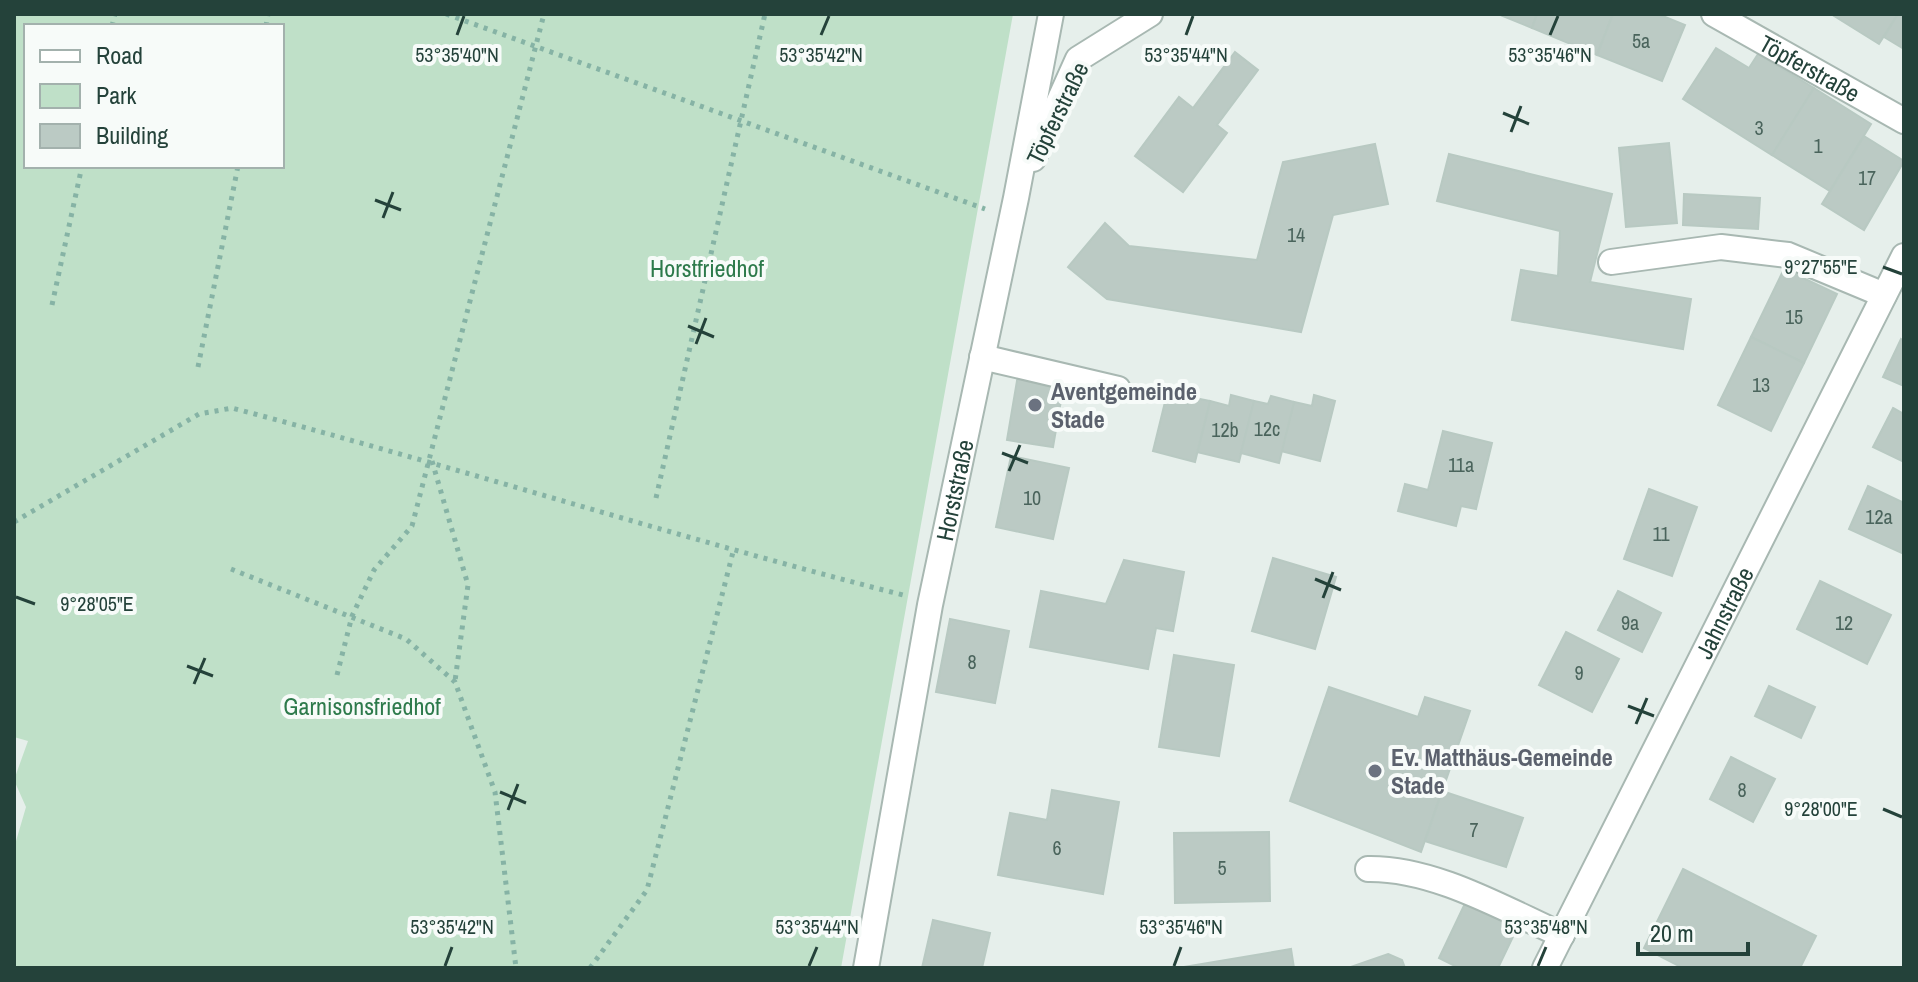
<svg xmlns="http://www.w3.org/2000/svg" width="1918" height="982" viewBox="0 0 1918 982" font-family="'Archivo Narrow',sans-serif">
<style>
.green{fill:#bfe0c8;fill-rule:evenodd}
.building{fill:#bbcac4;stroke:#b8c9c2;stroke-width:2}
.lines{fill:none;stroke-linecap:round;stroke-linejoin:round}
.minor-casing{stroke:#a8b8b2;stroke-width:28}
.path{stroke:#86b3a5;stroke-width:5;stroke-dasharray:4 6;stroke-linecap:butt}
.minor{stroke:#fff;stroke-width:24}
.ticks{fill:none;stroke:#24423a;stroke-width:3}
.worship-dot{fill:#6b7280;stroke:#f7fbf9;stroke-width:3}
.labels{text-anchor:middle;dominant-baseline:central;stroke-width:8;stroke-linejoin:round;paint-order:stroke}
.number-label{font-size:20px;fill:#4a645c}
.street-label{font-size:24px;fill:#24423a;stroke:#f7fbf9}
.park-label{font-size:24px;fill:#2d7a4b;stroke:#f7fbf9}
.worship-label{font-size:24px;font-weight:bold;fill:#5b616d;stroke:#f7fbf9;text-anchor:start}
.ticks-label{font-size:20px;text-anchor:middle;fill:#24423a;stroke:#f7fbf9;stroke-width:8;stroke-linejoin:round;paint-order:stroke}
</style>
<rect width="100%" height="100%" fill="#e6efeb"/>
<path class="green" d="M14,14H1013L841,968H14V848L26,807L14,780L28,741L14,737ZM26,26H282V166H26Z"/>
<g class="building">
<polygon points="1498,14 1537,14 1532,28"/>
<polygon points="1537,14 1613,14 1597,55 1532,28"/>
<polygon points="1613,14 1658,14 1685,25 1662,81 1597,55"/>
<polygon points="1831,14 1898,14 1879,44"/>
<polygon points="1898,14 1904,14 1904,49 1884,37"/>
<polygon points="1716,48 1749,68 1758,54 1814,88 1772,155 1683,99"/>
<polygon points="1235,52 1258,70 1217,125 1227,133 1183,192 1135,156 1179,97 1193,108"/>
<polygon points="1814,88 1871,124 1830,191 1772,155"/>
<polygon points="1864,136 1904,161 1864,230 1822,204"/>
<polygon points="1669,143 1677,223 1626,227 1619,148"/>
<polygon points="1375,144 1388,204 1333,215 1301,332 1107,299 1068,267 1105,223 1129,246 1257,260 1283,162"/>
<polygon points="1449,154 1612,194 1590,282 1691,299 1683,349 1512,320 1521,270 1558,276 1560,231 1437,201"/>
<polygon points="1684,194 1760,198 1758,229 1683,225"/>
<polygon points="1784,269 1837,294 1804,363 1751,337"/>
<polygon points="1751,337 1804,363 1771,431 1718,405"/>
<polygon points="1901,339 1904,341 1904,386 1883,377"/>
<polygon points="1018,375 1064,383 1053,447 1007,440"/>
<polygon points="1231,395 1254,401 1239,462 1197,452 1210,401 1229,406"/>
<polygon points="1314,395 1335,401 1320,461 1281,451 1294,402 1312,406"/>
<polygon points="1271,396 1294,402 1279,463 1241,453 1254,401 1268,404"/>
<polygon points="1190,397 1210,401 1195,462 1153,451 1166,398 1188,404"/>
<polygon points="1893,408 1904,414 1904,462 1873,447"/>
<polygon points="1443,431 1492,443 1476,509 1461,506 1456,526 1398,511 1405,484 1428,490"/>
<polygon points="1011,456 1069,468 1053,539 996,527"/>
<polygon points="1868,486 1904,503 1904,554 1849,529"/>
<polygon points="1649,489 1697,507 1672,576 1624,559"/>
<polygon points="1273,558 1336,577 1315,649 1252,631"/>
<polygon points="1124,560 1184,572 1173,631 1156,628 1148,669 1030,647 1041,591 1106,604"/>
<polygon points="1820,581 1891,615 1867,664 1797,629"/>
<polygon points="1618,591 1661,613 1642,652 1598,630"/>
<polygon points="950,619 1009,631 995,703 936,692"/>
<polygon points="1566,632 1619,659 1592,712 1539,685"/>
<polygon points="1174,655 1234,665 1219,756 1159,747"/>
<polygon points="1769,686 1815,707 1801,738 1755,716"/>
<polygon points="1329,687 1418,717 1425,697 1470,711 1421,852 1290,801"/>
<polygon points="1731,757 1775,779 1753,822 1710,799"/>
<polygon points="1052,790 1119,802 1103,894 998,875 1010,813 1047,820"/>
<polygon points="1442,791 1523,818 1506,867 1425,841"/>
<polygon points="1269,832 1270,901 1175,903 1174,833"/>
<polygon points="1683,869 1816,936 1800,968 1683,968 1644,948"/>
<polygon points="1469,895 1521,920 1498,968 1459,968 1439,958"/>
<polygon points="933,920 990,933 982,968 922,968"/>
<polygon points="1291,949 1294,968 1178,968"/>
<polygon points="1388,954 1402,960 1405,968 1348,968"/>
</g>
<g class="lines">
<g class="minor-casing">
<g id="minor">
<path id="s1" d="M1714,14L1904,121"/>
<polyline points="1033,159 1078,59 1150,14"/>
<polyline points="1611,262 1721,247 1788,255 1884,295"/>
<polyline points="982,357 1118,389"/>
<path d="M1368,869C1434,868 1502,908 1562,935"/>
<path id="s2" d="M866,968L930,605L1016,198L1051,14"/>
<path id="s3" d="M1545,968L1904,256"/>
</g>
</g>
<g class="path">
<polyline points="446,14 985,209"/>
<polyline points="112,26 115,14"/>
<polyline points="266,26 268,14"/>
<polyline points="52,305 82,166"/>
<polyline points="198,367 238,166"/>
<polyline points="432,461 468,585 455,681"/>
<polyline points="656,498 765,14"/>
<path d="M14,522L199,414L232,408C457,467 678,538 903,595"/>
<polyline points="231,569 406,639 455,682 495,792 516,968"/>
<polyline points="337,675 352,616 374,570 412,526 544,14"/>
<polyline points="590,968 647,890 733,552"/>
</g>
<use href="#minor" class="minor"/>
</g>
<path class="ticks" d="M457,35L464,16M821,35L829,16M1186,35L1193,16M1550,35L1558,16M1503,113L1529,124M1511,132L1521,106M375,200L401,210M383,218L393,192M1883,267L1902,274M688,326L714,337M696,344L706,318M1002,453L1028,463M1009,471L1020,445M1315,579L1341,590M16,597L35,604M1323,598L1333,572M187,666L213,676M194,684L205,658M1628,706L1654,716M1636,724L1647,698M500,792L526,803M1883,809L1902,817M508,810L518,784M445,966L452,947M809,966L817,947M1174,966L1181,947M1538,966L1546,947"/>
<g class="worship-dot">
<circle cx="1035" cy="405" r="8"/>
<circle cx="1375" cy="771" r="8"/>
</g>
<g class="labels">
<g class="number-label">
<text x="1641" y="40">5a</text>
<text x="1759" y="127">3</text>
<text x="1818" y="145">1</text>
<text x="1867" y="177">17</text>
<text x="1296" y="234">14</text>
<text x="1794" y="316">15</text>
<text x="1761" y="384">13</text>
<text x="1267" y="428">12c</text>
<text x="1225" y="429">12b</text>
<text x="1461" y="464">11a</text>
<text x="1032" y="497">10</text>
<text x="1879" y="516">12a</text>
<text x="1661" y="533">11</text>
<text x="1630" y="622">9a</text>
<text x="1844" y="622">12</text>
<text x="972" y="661">8</text>
<text x="1579" y="672">9</text>
<text x="1742" y="789">8</text>
<text x="1474" y="829">7</text>
<text x="1057" y="847">6</text>
<text x="1222" y="867">5</text>
</g>
<g class="street-label">
<text stroke="none"><textPath href="#s1" startOffset="110">Töpferstraße</textPath></text>
<text transform="translate(1057 113) rotate(-64)">Töpferstraße</text>
<text stroke="none"><textPath href="#s2" startOffset="486">Horststraße</textPath></text>
<text stroke="none"><textPath href="#s3" startOffset="398">Jahnstraße</textPath></text>
</g>
<g class="park-label">
<text x="707" y="268">Horstfriedhof</text>
<text x="362" y="706">Garnisonsfriedhof</text>
</g>
<g class="worship-label">
<text x="1051" y="391">Aventgemeinde<tspan x="1051" dy="28">Stade</tspan></text>
<text x="1391" y="757">Ev. Matthäus-Gemeinde<tspan x="1391" dy="28">Stade</tspan></text>
</g>
</g>
<g class="ticks-label">
<text x="457" y="62">53°35'40"N</text>
<text x="821" y="62">53°35'42"N</text>
<text x="1186" y="62">53°35'44"N</text>
<text x="1550" y="62">53°35'46"N</text>
<text x="1821" y="274">9°27'55"E</text>
<text x="97" y="611">9°28'05"E</text>
<text x="1821" y="816">9°28'00"E</text>
<text x="452" y="934">53°35'42"N</text>
<text x="817" y="934">53°35'44"N</text>
<text x="1181" y="934">53°35'46"N</text>
<text x="1546" y="934">53°35'48"N</text>
</g>
<rect width="1918" height="982" fill="none" stroke="#24423a" stroke-width="32"/>
<rect x="24" y="24" width="260" height="144" fill="#f7fbf9" stroke="#a3b1ad" stroke-width="2"/>
<rect x="40" y="50" width="40" height="12" fill="#ffffff" stroke="#a3b1ad" stroke-width="2"/>
<text x="96" y="64" font-size="24" fill="#24423a">Road</text>
<rect x="40" y="84" width="40" height="24" fill="#bfe0c8" stroke="#a3b1ad" stroke-width="2"/>
<text x="96" y="104" font-size="24" fill="#24423a">Park</text>
<rect x="40" y="124" width="40" height="24" fill="#bbcac4" stroke="#a3b1ad" stroke-width="2"/>
<text x="96" y="144" font-size="24" fill="#24423a">Building</text>
<path d="M1638 942v12h110v-12" fill="none" stroke="#24423a" stroke-width="4"/>
<text x="1650" y="942" font-size="24" fill="#24423a" stroke="#f7fbf9" stroke-width="6" paint-order="stroke">20 m</text>
</svg>
